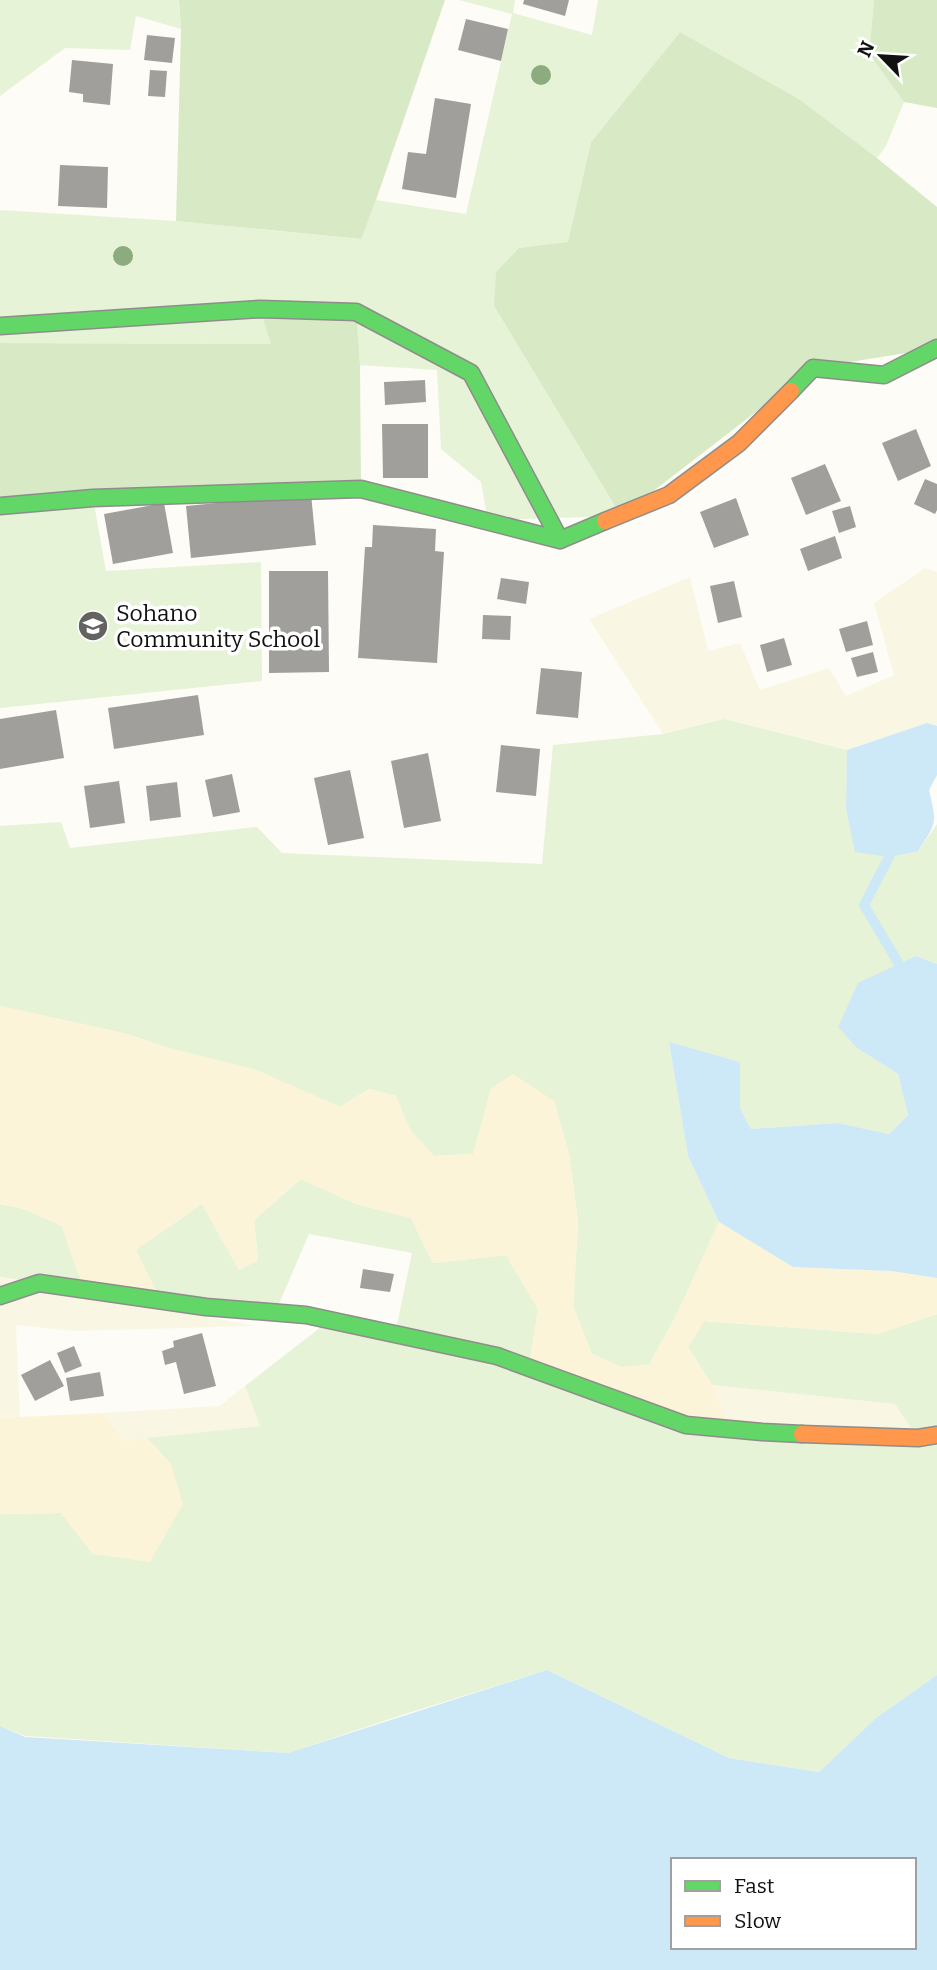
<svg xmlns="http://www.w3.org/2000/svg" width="937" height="1970" viewBox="0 0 937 1970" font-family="Bitter,serif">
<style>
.farmland{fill:#f9f7e4}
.green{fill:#e7f3d7}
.forest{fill:#d8eac5}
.sand{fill:#fcf4d9}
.water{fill:#cde8f7;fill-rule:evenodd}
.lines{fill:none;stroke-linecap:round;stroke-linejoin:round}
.stream{stroke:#cde8f7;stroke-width:10}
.building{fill:#a19f9c}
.fast-casing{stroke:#8e8d8b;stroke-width:19}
.slow-casing{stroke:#8e8d8b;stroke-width:19}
.fast{stroke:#63d668;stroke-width:16}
.slow{stroke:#ff974d;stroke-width:16}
.tree{fill:#8cac80}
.labels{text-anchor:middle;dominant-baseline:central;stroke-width:7;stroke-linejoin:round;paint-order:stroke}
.poi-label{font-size:23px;fill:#111;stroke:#fff;text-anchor:start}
</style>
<rect width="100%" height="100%" fill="#fdfcf7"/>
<g class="farmland">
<polygon points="925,568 937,572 937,726 927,723 847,750 724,719 663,734 589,619 690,577 708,651 740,643 760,690 829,668 846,696 894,675 874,603"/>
<polygon points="0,1277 255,1326 74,1331 16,1325 20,1418 0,1418"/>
<polygon points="712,1385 895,1404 918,1437 731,1429"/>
<polygon points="245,1386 261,1426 124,1441 103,1413 219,1406"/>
</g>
<g class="green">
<polygon points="0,0 179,0 181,29 136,16 130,50 65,48 0,96"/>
<polygon points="459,0 515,0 513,13 592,35 598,0 874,0 869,54 904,102 886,146 877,158 799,99 680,32 591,142 568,243 519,248 494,306 621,516 488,520 481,482 441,449 437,370 360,365 355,312 260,310 272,344 0,343 0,210 176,221 360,239 376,200 466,214 512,14"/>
<polygon points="93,498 106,571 261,562 262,681 0,708 0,506"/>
<polygon points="724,719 847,750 846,808 918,851 937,824 937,964 916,956 857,1048 898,1074 908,1115 889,1134 838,1123 751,1129 740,1108 740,1062 669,1043 688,1156 719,1222 677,1314 649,1365 621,1367 592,1354 573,1306 578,1222 569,1154 554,1101 473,1154 434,1156 410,1130 396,1096 369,1089 340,1107 256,1070 168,1048 127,1034 0,1006 0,826 61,822 70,848 257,827 282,853 542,864 553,745 663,734"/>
<polygon points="301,1179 356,1204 411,1218 433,1263 506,1255 538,1309 529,1368 686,1425 917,1437 895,1404 712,1385 688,1347 704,1321 878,1334 937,1314 937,1675 876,1718 819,1772 729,1758 547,1670 405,1714 288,1753 25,1736 0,1726 0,1514 61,1513 93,1554 171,1464 147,1438 260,1426 245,1386 330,1320 395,1334 412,1253 309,1234 275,1313 161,1301 135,1250 202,1204 239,1270 258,1260 254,1220"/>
<polygon points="0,1204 24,1209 62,1226 76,1268 86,1290 0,1277"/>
</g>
<g class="forest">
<polygon points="179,0 445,0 376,200 361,239 176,221 181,29"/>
<polygon points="874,0 937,0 937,108 904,102 869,54"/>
<polygon points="680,32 799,99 877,158 937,207 937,348 813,368 621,516 494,306 496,272 519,248 568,242 591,142"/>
<polygon points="260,309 356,312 360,365 361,489 0,506 0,343 271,344"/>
</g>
<g class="sand">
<polygon points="0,1006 127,1034 168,1048 256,1070 340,1107 369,1089 396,1096 410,1130 434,1156 473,1154 491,1088 513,1074 554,1101 569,1154 578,1222 573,1306 592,1354 621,1367 649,1365 677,1314 719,1222 793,1267 891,1271 937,1278 937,1314 878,1334 704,1321 688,1347 712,1385 731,1429 529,1368 538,1309 506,1255 433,1263 411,1218 356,1204 301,1179 254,1220 258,1260 239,1270 202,1204 136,1250 161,1301 86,1290 76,1268 62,1226 24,1209 0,1204"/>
<polygon points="103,1413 124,1441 147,1438 171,1464 183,1504 150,1562 93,1554 61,1513 0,1514 0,1418"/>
</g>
<g class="water">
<path d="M927,723L937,726V775L929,790C937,824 937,822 918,851L889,857L855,852L846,808L847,750Z"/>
<polygon points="916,956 937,964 937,1278 891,1271 793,1267 719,1222 688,1156 669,1042 740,1062 740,1108 751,1129 838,1123 889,1134 908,1115 898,1074 857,1048 838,1027 858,983"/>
<path d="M547,1670L729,1758L819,1772L876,1718L937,1675V1970H0V1726L25,1737L288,1753ZM673,1860H914V1947H673Z"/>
</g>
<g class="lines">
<polyline class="stream" points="889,857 864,905 899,964"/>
</g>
<g class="building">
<polygon points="524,0 569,0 565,16 523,4"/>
<polygon points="466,19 508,29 501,61 458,50"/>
<polygon points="147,35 175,38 172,63 144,60"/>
<polygon points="72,60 113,64 110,105 83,102 83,94 69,92"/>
<polygon points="150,70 167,71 165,97 148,96"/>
<polygon points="435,98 471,104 456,198 402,189 408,152 426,154"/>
<polygon points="60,165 108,167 107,208 58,206"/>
<polygon points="425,380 426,402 385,405 384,382"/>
<polygon points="382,424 428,424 428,478 383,478"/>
<polygon points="916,429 931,466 898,481 882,443"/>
<polygon points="825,464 841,501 806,515 791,478"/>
<polygon points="925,479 937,484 937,510 935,514 914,504"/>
<polygon points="311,494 316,545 191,558 186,506"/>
<polygon points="736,498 749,535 714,548 700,512"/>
<polygon points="164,503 173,553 113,564 104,514"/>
<polygon points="850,506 856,527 839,533 832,511"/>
<polygon points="373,525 436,529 435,551 444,552 437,663 358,658 365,547 372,547"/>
<polygon points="835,536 842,558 808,571 800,549"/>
<polygon points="269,571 328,571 329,672 269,673"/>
<polygon points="501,578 529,582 526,604 497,599"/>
<polygon points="734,581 742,617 718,623 710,586"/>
<polygon points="483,615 511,616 510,640 482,639"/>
<polygon points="867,621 873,645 846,652 839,629"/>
<polygon points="784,638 792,665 767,672 760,645"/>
<polygon points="873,652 878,672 857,677 851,658"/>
<polygon points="541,668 582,672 578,718 536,714"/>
<polygon points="198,695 204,735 114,749 108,708"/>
<polygon points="56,710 64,758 0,769 0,719"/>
<polygon points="501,745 540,749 536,796 496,792"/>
<polygon points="428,753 441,821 404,828 391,761"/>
<polygon points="350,770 364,838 328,845 314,778"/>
<polygon points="232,774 240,812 213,817 205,780"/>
<polygon points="119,781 125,823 90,828 84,786"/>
<polygon points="177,782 181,817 150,821 146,786"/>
<polygon points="363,1269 394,1274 390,1292 360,1288"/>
<polygon points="202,1333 216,1386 184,1394 176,1362 165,1365 162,1351 174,1347 173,1341"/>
<polygon points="74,1346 82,1366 65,1373 57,1353"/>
<polygon points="50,1360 64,1386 35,1401 21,1375"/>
<polygon points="100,1372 104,1396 70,1401 66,1378"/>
</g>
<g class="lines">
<g class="fast-casing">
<g id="fast">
<polyline points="0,326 260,309 356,312 471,373 560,540"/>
<polyline points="791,391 813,368 884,375 937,348"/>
<polyline points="0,506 93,498 361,489 560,540 605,521"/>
<polyline points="0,1296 39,1283 206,1307 306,1315 497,1356 686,1425 762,1432 802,1434"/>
</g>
</g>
<g class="slow-casing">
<g id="slow">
<polyline points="605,521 669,495 739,443 791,391"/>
<polyline points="802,1434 918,1438 937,1435"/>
</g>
</g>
<use href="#fast" class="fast"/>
<use href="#slow" class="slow"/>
</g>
<g class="tree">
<circle cx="541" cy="75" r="10"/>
<circle cx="123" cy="256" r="10"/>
</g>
<defs>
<g id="school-disc" transform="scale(1.575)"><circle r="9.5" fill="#646362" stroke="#fff"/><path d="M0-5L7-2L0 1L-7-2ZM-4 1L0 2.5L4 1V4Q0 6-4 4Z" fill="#fff"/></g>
</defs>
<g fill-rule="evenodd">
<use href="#school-disc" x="93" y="626"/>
</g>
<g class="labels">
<g class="poi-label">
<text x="116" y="613">Sohano<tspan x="116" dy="26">Community School</tspan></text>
</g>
</g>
<rect x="671" y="1858" width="245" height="91" fill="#ffffff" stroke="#a0a0a0" stroke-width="2"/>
<rect x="685" y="1881" width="35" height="10" fill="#63d668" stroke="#a0a0a0" stroke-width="2"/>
<text x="734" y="1893" font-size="21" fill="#111111">Fast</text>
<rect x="685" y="1916" width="35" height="10" fill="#ff974d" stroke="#a0a0a0" stroke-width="2"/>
<text x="734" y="1928" font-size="21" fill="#111111">Slow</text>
<g transform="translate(881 56) rotate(295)" stroke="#ffffff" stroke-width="5" paint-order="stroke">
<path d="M0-5L12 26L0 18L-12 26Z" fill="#111111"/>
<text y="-10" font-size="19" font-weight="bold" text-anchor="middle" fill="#111111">N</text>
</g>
</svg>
